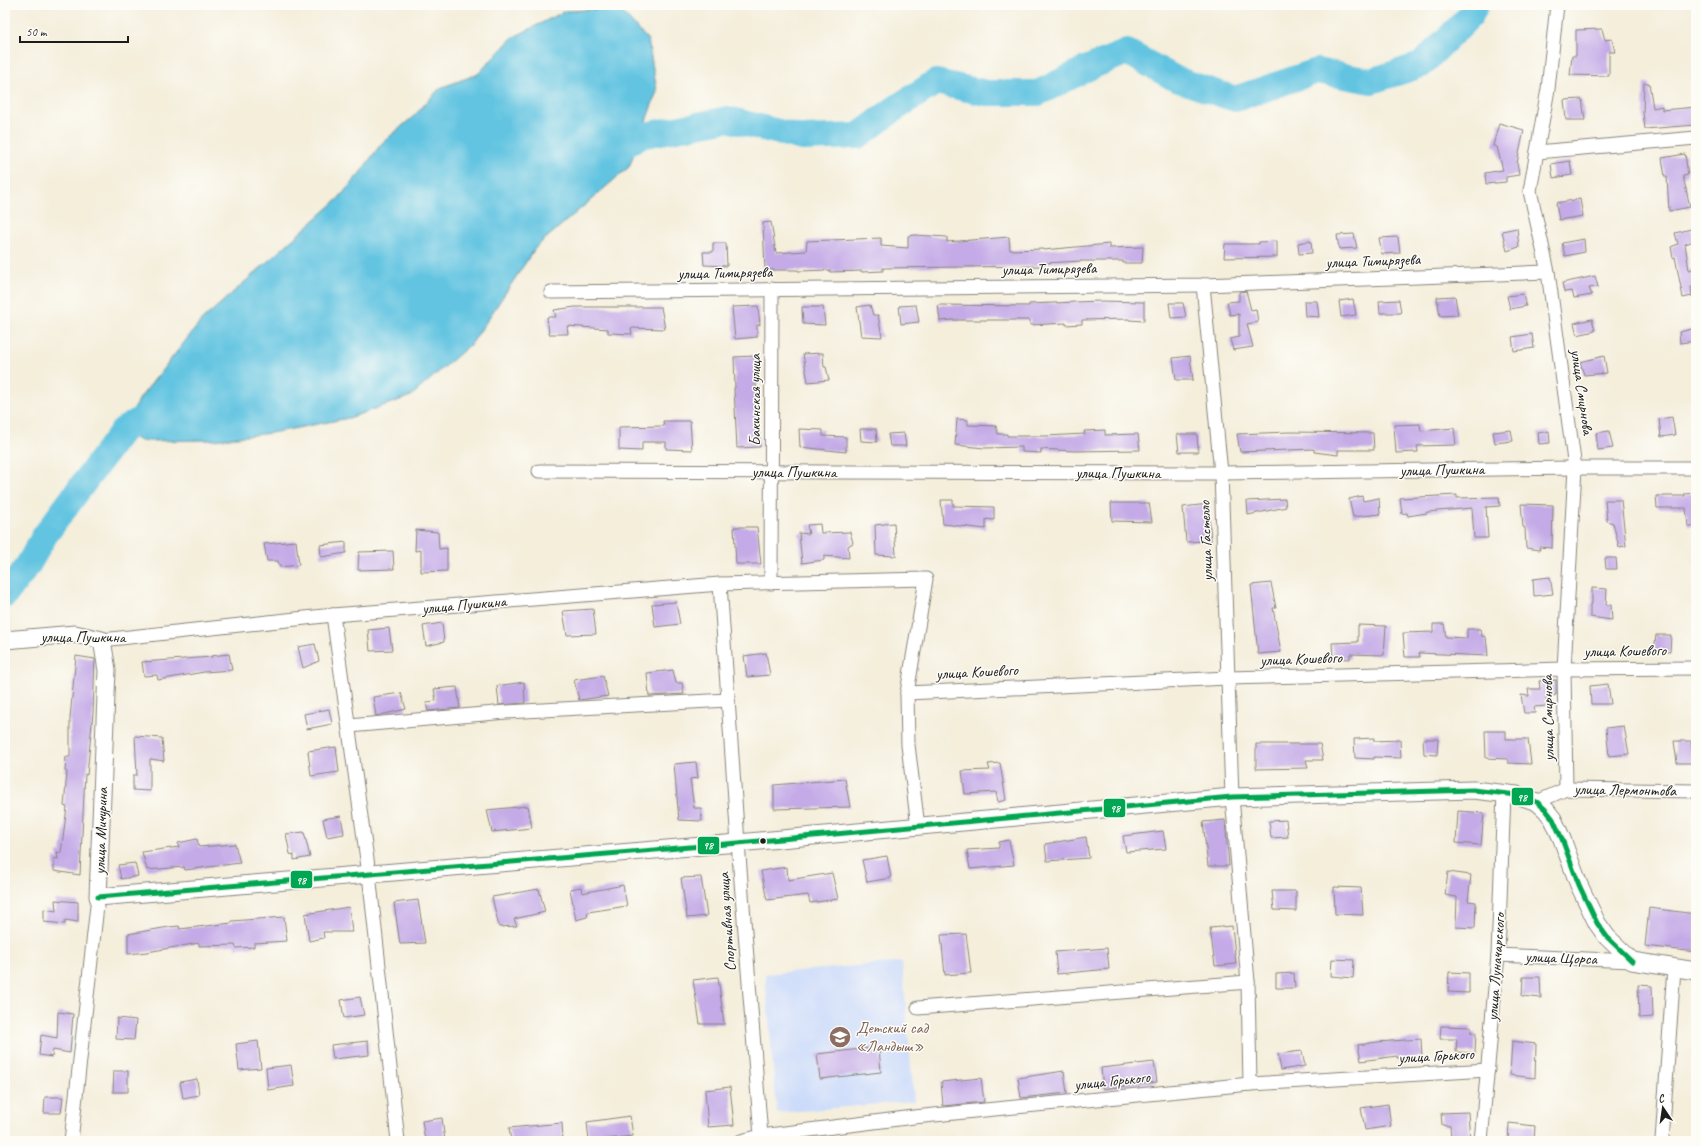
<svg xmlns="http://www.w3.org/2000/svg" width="1701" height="1146" viewBox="0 0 1701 1146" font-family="Caveat,sans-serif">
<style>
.built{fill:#ccdbfa}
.water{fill:#63c4e1;stroke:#40707e}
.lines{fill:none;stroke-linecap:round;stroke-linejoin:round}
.river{stroke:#63c4e1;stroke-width:26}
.building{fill:#c4aae7}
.minor-casing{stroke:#88857c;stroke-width:15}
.tertiary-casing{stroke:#88857c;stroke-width:19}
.minor{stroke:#fff;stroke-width:13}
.tertiary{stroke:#fff;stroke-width:17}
.bus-1-casing{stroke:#fdfcf7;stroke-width:8}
.bus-1{stroke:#00a651;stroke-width:5}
.bus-dot{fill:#1c1c1c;stroke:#fdfcf7;stroke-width:1.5}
.labels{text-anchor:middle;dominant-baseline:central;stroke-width:3;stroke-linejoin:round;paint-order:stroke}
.street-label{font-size:16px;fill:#1c1c1c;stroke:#fdfcf7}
.education-label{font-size:16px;fill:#785e54;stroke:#fdfcf7;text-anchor:start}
.line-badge{stroke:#fdfcf7;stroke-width:1.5}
.badge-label{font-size:11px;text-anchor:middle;font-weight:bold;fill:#fff}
</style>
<rect width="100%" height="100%" fill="#fdfcf7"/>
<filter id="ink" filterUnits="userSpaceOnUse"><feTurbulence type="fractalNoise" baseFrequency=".025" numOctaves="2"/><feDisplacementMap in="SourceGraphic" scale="8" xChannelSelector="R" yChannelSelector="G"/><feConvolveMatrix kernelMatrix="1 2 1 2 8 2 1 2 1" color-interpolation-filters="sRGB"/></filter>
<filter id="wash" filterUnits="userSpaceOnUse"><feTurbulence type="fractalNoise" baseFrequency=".012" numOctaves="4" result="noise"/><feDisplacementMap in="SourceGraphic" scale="16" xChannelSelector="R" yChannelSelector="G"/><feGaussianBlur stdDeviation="0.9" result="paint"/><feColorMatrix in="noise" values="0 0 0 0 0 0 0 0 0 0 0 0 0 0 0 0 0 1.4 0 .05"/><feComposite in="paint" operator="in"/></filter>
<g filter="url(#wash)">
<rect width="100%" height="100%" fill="#f4eedb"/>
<polygon class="built" points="902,962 914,1101 777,1113 765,974"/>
<polygon class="water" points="618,8 648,40 657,91 629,167 536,247 472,343 411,396 349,418 271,433 213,440 140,441 123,430 140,398 202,320 338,199 360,173 381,144 414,116 440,88 478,74 512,38 565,11"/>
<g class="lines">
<g class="river">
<polyline points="610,153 640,136 728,119 802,138 858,136 893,110 936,82 986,93 1038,93 1088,68 1127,52 1176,79 1235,99 1317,71 1371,81 1421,65 1471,15 1476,5"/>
<polyline points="5,595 28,565 45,535 123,430 153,412"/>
</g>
</g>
<g id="blocks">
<g class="building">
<polygon points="1602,29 1605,40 1612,39 1615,52 1609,52 1609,76 1570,75 1572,56 1576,56 1576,30"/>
<polygon points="1644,83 1649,83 1653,108 1662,106 1662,110 1696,107 1696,125 1645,129 1643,113"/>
<polygon points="1582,99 1585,120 1566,120 1564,100"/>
<polygon points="1499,123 1524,130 1517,163 1519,175 1506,177 1506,182 1486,184 1485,173 1503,170 1497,147 1493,146"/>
<polygon points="1685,154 1688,175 1683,176 1690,207 1669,211 1667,177 1665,177 1662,158"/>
<polygon points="1570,161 1572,175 1553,178 1551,164"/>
<polygon points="1580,199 1583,216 1559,220 1556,203"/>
<polygon points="771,222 776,253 806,251 807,241 881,238 881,246 908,248 908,236 915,235 947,237 947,242 1009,237 1010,250 1043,249 1043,250 1109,244 1109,248 1143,247 1142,263 1123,263 1123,261 1082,261 1044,263 1045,266 883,268 883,271 862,272 862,271 830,272 830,270 798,271 798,270 765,270 763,223"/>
<polygon points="1517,228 1519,247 1507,251 1502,231"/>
<polygon points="1691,229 1694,241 1685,244 1689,270 1696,268 1696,285 1691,287 1692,296 1683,298 1675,257 1673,258 1671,247 1678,244 1675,233"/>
<polygon points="1354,234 1357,248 1339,249 1337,235"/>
<polygon points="1398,237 1400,253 1382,254 1379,238"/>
<polygon points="1584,239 1585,252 1565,256 1562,243"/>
<polygon points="1277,241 1277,257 1224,258 1225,244 1259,244 1259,242"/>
<polygon points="1311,241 1312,253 1299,254 1298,243"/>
<polygon points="713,243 726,243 727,266 704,265 703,252 713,252"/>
<polygon points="1595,276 1598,287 1589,288 1592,295 1574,298 1572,291 1564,292 1562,283"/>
<polygon points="1246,291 1251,310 1256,309 1258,322 1247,324 1253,347 1233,350 1230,339 1239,337 1239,314 1230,315 1227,302 1239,301 1239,292"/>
<polygon points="1523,294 1526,306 1510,309 1507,296"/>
<polygon points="1455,296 1458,315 1440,316 1437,297"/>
<polygon points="1353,299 1356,315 1341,317 1339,301"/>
<polygon points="1399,300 1401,313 1380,313 1379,301"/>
<polygon points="1100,301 1144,302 1144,321 1129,320 1129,319 1082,320 1082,324 1066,325 1066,323 1030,325 1030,320 953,320 940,321 938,305 1029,306 1029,304"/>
<polygon points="1304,301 1317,301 1319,317 1305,316"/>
<polygon points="1169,303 1183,303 1186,317 1171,318"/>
<polygon points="870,305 873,315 878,315 882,337 861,336 857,307"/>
<polygon points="916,305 919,322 901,324 899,306"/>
<polygon points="758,306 760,325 757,325 757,337 735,339 732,307"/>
<polygon points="575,307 661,307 665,329 631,328 632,334 608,333 608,329 567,326 568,334 549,334 547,317 556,317 554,310"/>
<polygon points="802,307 823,307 825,325 803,324"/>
<polygon points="1592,319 1595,331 1577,335 1574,323"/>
<polygon points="1696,328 1696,341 1680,343 1679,332"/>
<polygon points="1532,334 1534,348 1514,351 1512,337"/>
<polygon points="823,353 824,367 826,367 829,380 808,382 803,354"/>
<polygon points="755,356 757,414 760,447 737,448 734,388 735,388 734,357"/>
<polygon points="1190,356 1193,380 1176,380 1173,358"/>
<polygon points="1604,356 1607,373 1584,375 1580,362"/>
<polygon points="1672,417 1675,435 1661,437 1659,419"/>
<polygon points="957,419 968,420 968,425 996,426 998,434 1007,434 1007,436 1046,436 1085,434 1084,431 1105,430 1105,435 1138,434 1140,450 1074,451 1041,449 1041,453 1022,452 1022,447 984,448 955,445"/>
<polygon points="663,421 690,421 692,450 666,449 666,442 642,442 642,451 619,450 619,427 664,426"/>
<polygon points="1420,424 1421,431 1454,428 1456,445 1417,446 1418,452 1396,453 1394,425"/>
<polygon points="799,429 823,430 823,436 846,437 846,452 800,447"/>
<polygon points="860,429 876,429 877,442 861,441"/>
<polygon points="1511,430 1513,441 1495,443 1493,432"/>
<polygon points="1549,431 1550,443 1539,444 1538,433"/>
<polygon points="1609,431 1613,448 1598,450 1596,433"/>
<polygon points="1289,432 1373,433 1374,450 1338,450 1338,455 1314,452 1314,449 1240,452 1237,434"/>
<polygon points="904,433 906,446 890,446 888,434"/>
<polygon points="1177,434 1197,434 1198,452 1179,452"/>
<polygon points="1696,493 1696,526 1688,526 1686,508 1657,508 1656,496 1685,496 1684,494"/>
<polygon points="1457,495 1457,498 1499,497 1500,506 1486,507 1488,538 1474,538 1472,508 1427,512 1427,513 1408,516 1407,513 1402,514 1400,498"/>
<polygon points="1362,496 1363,501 1379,498 1380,514 1353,517 1349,499"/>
<polygon points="1285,499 1286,507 1248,515 1247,501"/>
<polygon points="941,500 953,500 953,506 994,507 994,520 986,519 986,529 943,524"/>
<polygon points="1605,500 1621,500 1626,546 1619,547 1613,523 1607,521"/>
<polygon points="1111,503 1149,503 1152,522 1112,521"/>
<polygon points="1208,504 1211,541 1186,542 1183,507"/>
<polygon points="1521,504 1553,505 1552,548 1539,547 1540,550 1526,548 1525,528 1523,527"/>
<polygon points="894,523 896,556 876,555 875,525"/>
<polygon points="820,524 821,533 850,532 853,543 848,546 849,558 824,556 824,560 802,563 799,533 809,534 807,525"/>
<polygon points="734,527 757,527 761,564 736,564"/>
<polygon points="416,530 438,532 439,549 447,548 447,571 421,572 421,550 415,551"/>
<polygon points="296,541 299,565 280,567 278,561 267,561 264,544"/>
<polygon points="346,542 346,553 321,557 320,545"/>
<polygon points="393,551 394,569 358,570 359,552"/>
<polygon points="1605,558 1616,558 1617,569 1606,569"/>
<polygon points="1550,577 1553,594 1534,596 1533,579"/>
<polygon points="1271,583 1276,608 1273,608 1281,652 1258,654 1251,585"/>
<polygon points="1592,588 1607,589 1606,605 1611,605 1612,620 1590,617 1590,604 1592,604"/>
<polygon points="676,602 680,624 655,627 652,604"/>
<polygon points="593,609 596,634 567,635 563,611"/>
<polygon points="442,623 444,642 426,646 423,626"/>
<polygon points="1433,624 1444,624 1446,637 1467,638 1467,629 1480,629 1482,636 1486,637 1488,656 1419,653 1420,657 1405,657 1403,633 1433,632"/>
<polygon points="1358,625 1386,626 1384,655 1350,654 1350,659 1333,658 1332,643 1358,642"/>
<polygon points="389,628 392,650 370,651 368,630"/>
<polygon points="1656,635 1671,635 1670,652 1654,651"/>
<polygon points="315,644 319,661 303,668 298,647"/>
<polygon points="766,653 770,675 747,677 744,656"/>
<polygon points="229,654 232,670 204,672 158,680 157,675 144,676 142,662 212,657 211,656"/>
<polygon points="76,656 95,659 93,713 87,775 85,774 80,875 54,871 54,858 58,859 57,852 61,853 67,807 64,806 67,772 65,771 66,757 70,757 70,718"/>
<polygon points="673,670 676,683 682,683 684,694 649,696 647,673"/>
<polygon points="603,676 608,696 579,700 574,680"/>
<polygon points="1556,680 1556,695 1546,697 1547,706 1534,707 1535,713 1524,713 1521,695 1529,696 1528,689 1540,689 1539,681"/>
<polygon points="524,682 525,703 499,705 497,686"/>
<polygon points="1608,684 1611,704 1591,704 1590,686"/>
<polygon points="457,687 460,708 428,711 426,702 436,701 434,689"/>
<polygon points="401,693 406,709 376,716 373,697"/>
<polygon points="329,709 332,724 307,729 304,714"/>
<polygon points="1624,726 1629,754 1609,756 1606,728"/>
<polygon points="1485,731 1506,731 1506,739 1528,739 1531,764 1508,763 1508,759 1486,758"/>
<polygon points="135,736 162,738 164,761 150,759 150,791 133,790 133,775 137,775"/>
<polygon points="1374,738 1374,741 1400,740 1401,758 1374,757 1374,759 1355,758 1354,739"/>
<polygon points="1423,739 1438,739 1437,755 1424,754"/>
<polygon points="1674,741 1691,741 1694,763 1677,763"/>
<polygon points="1256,744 1320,744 1323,760 1306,760 1308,768 1256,769"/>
<polygon points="336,747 339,772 311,776 308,751"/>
<polygon points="696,762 698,778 690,779 694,808 701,808 702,821 679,820 674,764"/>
<polygon points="1000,763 1006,800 998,802 996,792 965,794 962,771 990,770 988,764"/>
<polygon points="845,779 850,807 774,809 774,785"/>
<polygon points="528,806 532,828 492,832 487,810"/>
<polygon points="1458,811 1484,813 1481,845 1456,843"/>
<polygon points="341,816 344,834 327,837 323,819"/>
<polygon points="1225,820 1229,866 1208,866 1203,822"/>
<polygon points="1286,820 1288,837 1271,838 1269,821"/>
<polygon points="1163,831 1166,849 1126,852 1123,836"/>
<polygon points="304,832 310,857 294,860 294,855 290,854 286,834"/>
<polygon points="1086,837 1089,858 1047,861 1045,844"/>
<polygon points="197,839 199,847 235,844 240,863 185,870 184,867 147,870 142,852 179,847 178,843"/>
<polygon points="1009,840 1014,865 970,869 967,850 999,848 999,842"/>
<polygon points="887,856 891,878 867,882 862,860"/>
<polygon points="135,863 138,876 121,879 118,865"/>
<polygon points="787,867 788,880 832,873 838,899 810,903 808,895 767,900 761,871"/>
<polygon points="1448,872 1471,875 1468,901 1476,902 1475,928 1456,927 1457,897 1445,895"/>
<polygon points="701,877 707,916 687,918 681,878"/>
<polygon points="623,885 627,906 588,912 587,917 576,920 570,889 581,887 582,893"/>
<polygon points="1334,887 1361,888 1363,915 1335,914"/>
<polygon points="539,889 545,912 514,919 517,926 499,927 492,897"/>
<polygon points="1272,891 1296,891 1296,911 1274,910"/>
<polygon points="55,900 78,902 78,922 65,920 65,924 44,922 44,909 56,911"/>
<polygon points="418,900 425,943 400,944 394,903"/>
<polygon points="349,907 352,932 323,932 324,938 309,941 305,914"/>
<polygon points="1649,908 1696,914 1696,952 1645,946"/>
<polygon points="284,917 287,941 254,943 254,947 236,948 235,945 199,946 199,943 147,952 128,954 128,934 169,927 179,926 180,929 232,923 232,921"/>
<polygon points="1232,926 1236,964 1215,966 1210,928"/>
<polygon points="966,934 971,973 945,975 941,935"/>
<polygon points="1107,948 1109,969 1057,974 1055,952"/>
<polygon points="1332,959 1354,960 1353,978 1331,976"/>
<polygon points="1449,972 1469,973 1469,993 1448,992"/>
<polygon points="1294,973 1295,988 1276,988 1276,974"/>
<polygon points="718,977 724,1024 700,1024 693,980"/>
<polygon points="1523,977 1540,977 1541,998 1522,996"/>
<polygon points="1638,985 1652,986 1653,1017 1639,1018"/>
<polygon points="360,997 364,1015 344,1018 341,1000"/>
<polygon points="58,1012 73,1014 70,1053 53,1050 52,1057 39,1055 41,1035 57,1038"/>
<polygon points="117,1018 136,1020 134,1040 116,1039"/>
<polygon points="1441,1026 1471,1027 1471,1033 1476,1033 1475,1053 1456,1052 1457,1039 1440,1039"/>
<polygon points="1421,1039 1422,1057 1397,1058 1397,1056 1361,1061 1358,1045 1377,1042"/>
<polygon points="258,1041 261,1068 239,1070 236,1044"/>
<polygon points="368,1041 369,1055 333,1059 331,1045"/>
<polygon points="1512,1041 1536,1044 1535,1078 1510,1075"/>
<polygon points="879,1047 881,1072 820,1079 817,1054"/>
<polygon points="1302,1051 1305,1066 1281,1070 1278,1054"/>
<polygon points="1154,1062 1157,1082 1103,1089 1101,1068"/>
<polygon points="291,1065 294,1086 268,1090 266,1068"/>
<polygon points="114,1071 128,1071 128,1092 113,1092"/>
<polygon points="1064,1071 1067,1093 1021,1098 1018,1078"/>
<polygon points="981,1078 984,1102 943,1106 941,1082"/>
<polygon points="197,1079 199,1095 183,1098 180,1082"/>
<polygon points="730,1087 734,1125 708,1127 705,1090"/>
<polygon points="45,1097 63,1097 61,1113 44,1113"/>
<polygon points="1388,1104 1391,1126 1365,1130 1361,1108"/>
<polygon points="1468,1112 1470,1141 1451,1140 1450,1126 1442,1125 1441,1113"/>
<polygon points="630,1116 633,1136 589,1141 587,1122"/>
<polygon points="442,1118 445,1141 425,1141 422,1121"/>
<polygon points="562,1123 563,1141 511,1141 509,1128"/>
<polygon points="1509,1123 1535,1126 1534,1141 1508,1141"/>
</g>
</g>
</g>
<g filter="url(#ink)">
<use href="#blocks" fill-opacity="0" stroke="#88857c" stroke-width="1"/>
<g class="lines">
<g class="minor-casing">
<g id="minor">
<polyline points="1557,5 1548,89 1530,191 1548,272 1575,468 1564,669 1566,789"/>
<polyline points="1537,152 1696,138"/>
<polyline points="1203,285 1221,473 1232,797 1248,982 1250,1084"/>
<polyline points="551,292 1203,285 1548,272"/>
<polyline points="539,471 1221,473 1575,468 1696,468"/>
<polyline points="771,583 772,289"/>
<polyline points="720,584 738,843 761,1136"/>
<polyline points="333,615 369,874 398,1141"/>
<polyline points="102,640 333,615 720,584 926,579 907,693 908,745 918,827"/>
<polyline points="907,693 1228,678 1564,669 1696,668"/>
<polyline points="349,726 506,712 728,700"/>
<polyline points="1537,802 1566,789 1696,791"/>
<polyline points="1498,955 1632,961"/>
<polyline points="918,1008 1248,982"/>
<polyline points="71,1141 98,897"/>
<polyline points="741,1141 761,1136 914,1117 1250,1084 1488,1070"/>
<polyline points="1481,1141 1498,955 1504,793"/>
<polyline points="1662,1141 1674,968"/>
</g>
</g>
<g class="tertiary-casing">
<polyline id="tertiary" points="5,640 75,634 102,640 107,670 98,897 738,843 1232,797 1473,790 1517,795 1537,802 1546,810 1553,819 1562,839 1579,885 1597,923 1607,937 1632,961 1696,971"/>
</g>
<use href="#minor" class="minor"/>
<use href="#tertiary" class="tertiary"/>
<g class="bus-1-casing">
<polyline id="bus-1" points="98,897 738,843 1232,797 1473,790 1517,795 1537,802 1546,810 1553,819 1562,839 1579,885 1597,923 1607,937 1632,961"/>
</g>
<use href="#bus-1" class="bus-1"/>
</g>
</g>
<defs>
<g id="school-disc" transform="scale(1.15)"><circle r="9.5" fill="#8d6e63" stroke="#fdfcf7"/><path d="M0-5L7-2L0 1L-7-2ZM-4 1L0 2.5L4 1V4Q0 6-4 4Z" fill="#fff"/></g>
</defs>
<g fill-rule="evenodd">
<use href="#school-disc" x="840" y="1037"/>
</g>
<circle class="bus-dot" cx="763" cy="841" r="3.5"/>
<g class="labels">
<g class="street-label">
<text transform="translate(1373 261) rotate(-2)">улица Тимирязева</text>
<text transform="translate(1049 269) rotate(-1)">улица Тимирязева</text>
<text transform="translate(725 273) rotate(-1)">улица Тимирязева</text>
<text transform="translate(1582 392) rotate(82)">улица Смирнова</text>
<text transform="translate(755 400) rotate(-90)">Бакинская улица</text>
<text transform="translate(1442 470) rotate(-1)">улица Пушкина</text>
<text x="794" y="472">улица Пушкина</text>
<text x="1118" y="473">улица Пушкина</text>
<text transform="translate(1206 541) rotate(-92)">улица Гастелло</text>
<text transform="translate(464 605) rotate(-5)">улица Пушкина</text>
<text x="83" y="637">улица Пушкина</text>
<text transform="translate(1625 651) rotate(-1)">улица Кошевого</text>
<text transform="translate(1301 659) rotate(-2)">улица Кошевого</text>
<text transform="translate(977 672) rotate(-3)">улица Кошевого</text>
<text transform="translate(1548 718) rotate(-91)">улица Смирнова</text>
<text transform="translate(1625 790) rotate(1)">улица Лермонтова</text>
<text transform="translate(101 831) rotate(-88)">улица Мичурина</text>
<text transform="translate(727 922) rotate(-94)">Спортивная улица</text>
<text transform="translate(1561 958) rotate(2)">улица Щорса</text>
<text transform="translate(1496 967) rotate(-86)">улица Луначарского</text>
<text transform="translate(1436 1056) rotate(-3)">улица Горького</text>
<text transform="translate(1112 1081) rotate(-6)">улица Горького</text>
</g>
<g class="education-label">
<text x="856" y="1028">Детский сад<tspan x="856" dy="18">«Ландыш»</tspan></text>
</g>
</g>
<g class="line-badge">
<rect x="1511" y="787" width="23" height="19" rx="4" fill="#00a651"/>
<rect x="1103" y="798" width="23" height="20" rx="4" fill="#00a651"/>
<rect x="697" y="836" width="23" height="19" rx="4" fill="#00a651"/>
<rect x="290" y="870" width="23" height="19" rx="4" fill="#00a651"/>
</g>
<g class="badge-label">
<text x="1522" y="801">98</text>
<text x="1115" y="812">98</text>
<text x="708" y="849">98</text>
<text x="301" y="884">98</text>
</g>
<rect width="1701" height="1146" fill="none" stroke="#fdfcf7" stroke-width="20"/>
<g transform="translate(1663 1108) rotate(347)" stroke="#fdfcf7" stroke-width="3" paint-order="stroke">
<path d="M0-3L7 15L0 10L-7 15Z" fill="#1c1c1c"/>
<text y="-6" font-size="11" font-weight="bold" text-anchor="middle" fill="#1c1c1c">С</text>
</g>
<path d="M20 36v6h108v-6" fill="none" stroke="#1c1c1c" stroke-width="2"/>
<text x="26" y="36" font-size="12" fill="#1c1c1c" stroke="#fdfcf7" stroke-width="3" paint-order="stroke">50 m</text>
</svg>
